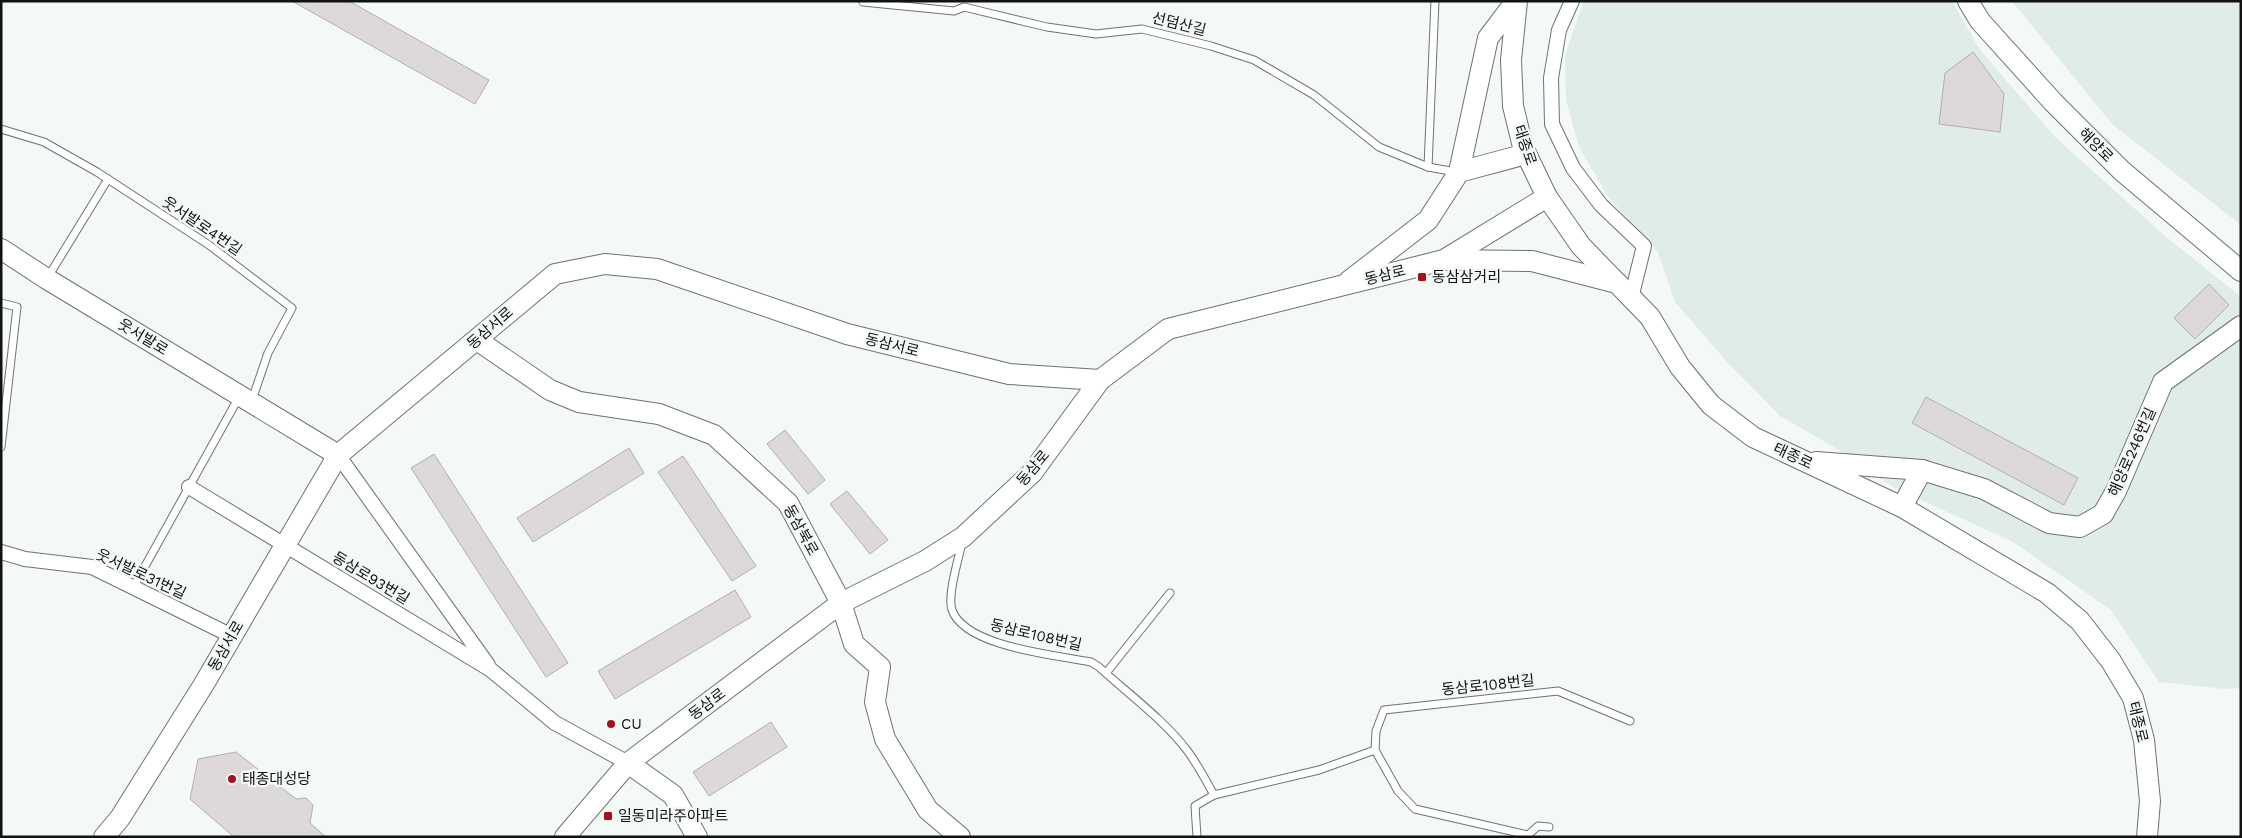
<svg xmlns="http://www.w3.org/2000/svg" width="2242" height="838" viewBox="0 0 2242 838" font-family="'Work Sans','Noto Sans KR',sans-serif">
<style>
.built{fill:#dfece9}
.building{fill:#ddd9d8;stroke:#b3afaf}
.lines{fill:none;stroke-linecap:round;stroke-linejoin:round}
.lane-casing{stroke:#6e7271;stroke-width:9}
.street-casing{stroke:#6e7271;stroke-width:16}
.secondary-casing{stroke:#6e7271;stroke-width:22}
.lane{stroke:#fff;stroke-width:7}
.street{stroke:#fff;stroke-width:14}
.secondary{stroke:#fff;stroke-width:20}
.poi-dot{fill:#a60f19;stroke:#f4f8f7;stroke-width:2}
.labels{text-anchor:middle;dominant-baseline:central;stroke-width:5;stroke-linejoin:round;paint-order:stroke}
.street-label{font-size:15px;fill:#111312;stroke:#f4f8f7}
.poi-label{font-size:15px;fill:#111312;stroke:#f4f8f7;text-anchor:start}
</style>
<rect width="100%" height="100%" fill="#f4f8f7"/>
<g class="built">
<polygon points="1584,1 1952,1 1980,50 2055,137 2164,235 2241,297 2241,688 2226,689 2159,682 2111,610 2013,542 1891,486 1834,447 1780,416 1728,363 1675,302 1658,252 1609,198 1579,147 1566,100 1565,55"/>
<polygon points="2012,1 2241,1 2241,225 2112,124"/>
</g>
<g class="building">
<polygon points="292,1 349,1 489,80 475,104"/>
<polygon points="1973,52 2004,94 2000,132 1939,124 1945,73"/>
<polygon points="2209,284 2229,305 2195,339 2174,318"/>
<polygon points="1926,397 2078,478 2064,505 1912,423"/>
<polygon points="785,430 825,480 808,494 767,444"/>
<polygon points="629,448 644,473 533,542 517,518"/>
<polygon points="434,454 568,663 546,677 411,468"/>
<polygon points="683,456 756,566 732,581 658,472"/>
<polygon points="847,491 888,540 870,554 830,504"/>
<polygon points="735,590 751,617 615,699 598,671"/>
<polygon points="771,722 787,747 709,796 693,772"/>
<polygon points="236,752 296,799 306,798 313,805 310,823 326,837 234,837 190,799 198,759"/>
</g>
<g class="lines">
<g class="lane-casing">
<g id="lane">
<polyline points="863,2 954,11 964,7 1047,27 1096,34 1142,29 1211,46 1254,60 1314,95 1379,147 1428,167 1456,172"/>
<polyline points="1,129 44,142 97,172 209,245 292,308 268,353 252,400"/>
<polyline points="1428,167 1435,1"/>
<polyline points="48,277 108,179"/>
<polyline points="1,303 17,307 1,447"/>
<path d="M962,542C959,558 947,595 952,610C965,647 1056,655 1091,662L1099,667C1126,692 1164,720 1186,749C1197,763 1205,779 1214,795L1195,806L1197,837"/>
<polyline points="134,586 239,397"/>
<polyline points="1106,673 1170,593"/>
<polyline points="1214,795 1319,770 1375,750"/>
<polyline points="1549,827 1538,826 1528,835 1415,809 1398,791 1375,750 1376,731 1384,710 1558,691 1630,721"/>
</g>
</g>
<g class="street-casing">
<g id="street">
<polyline points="1572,1 1559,30 1551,78 1552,124 1573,168 1601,205 1644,246 1631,298"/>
<polyline points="338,455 488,665"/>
<polyline points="189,487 491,670 555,723 628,763"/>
<polyline points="1,552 25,559 92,567 232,636"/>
</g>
</g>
<g class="secondary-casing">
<g id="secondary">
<polyline points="1517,1 1511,60 1513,106 1523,147 1547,197 1581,246 1650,317 1680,367 1711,405 1753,437 1902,507 2047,593 2080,621 2111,661 2133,698 2144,740 2150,801 2147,837"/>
<polyline points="1968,1 1980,21 2053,102 2122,171 2241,271"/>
<polyline points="1459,172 1526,154"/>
<polyline points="1,249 47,279 338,455"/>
<polyline points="1444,260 1532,261 1617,283"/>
<polyline points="1349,281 1428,220 1459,172 1488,38 1516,1"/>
<polyline points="477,340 550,390 579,402 659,414 714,435 788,503 841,603 854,644 880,667 875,702 885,739 928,810 960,837"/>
<polyline points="1816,462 1922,470 1984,489 2049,523 2080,527 2103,514 2116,491 2163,382 2241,326"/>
<polyline points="1902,507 1922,470"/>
<polyline points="628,763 673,795 697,837"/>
<polyline points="104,837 120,818 204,684 338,455 555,274 605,264 657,269 847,334 1009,374 1100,380"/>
<polyline points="565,837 628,763 841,603 925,561 963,537 1032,473 1100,380 1168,329 1444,260 1547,197"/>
</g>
</g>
<use href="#lane" class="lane"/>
<use href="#street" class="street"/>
<use href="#secondary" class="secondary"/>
</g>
<g class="poi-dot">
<rect x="1417" y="272" width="10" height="10" rx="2.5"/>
<circle cx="611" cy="724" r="5"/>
<circle cx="232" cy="779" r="5"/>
<rect x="603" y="811" width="10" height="10" rx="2.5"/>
</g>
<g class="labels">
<g class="street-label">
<text transform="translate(1179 24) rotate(14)">선덤산길</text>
<text transform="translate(1525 145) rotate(71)">태종로</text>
<text transform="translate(2096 145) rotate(45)">해양로</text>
<text transform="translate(202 226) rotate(34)">웃서발로4번길</text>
<text transform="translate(1385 275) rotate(-14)">동삼로</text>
<text transform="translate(490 328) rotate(-41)">동삼서로</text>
<text transform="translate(143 337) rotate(31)">웃서발로</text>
<text transform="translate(892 345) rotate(14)">동삼서로</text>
<text transform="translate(2132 452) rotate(-66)">해양로246번길</text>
<text transform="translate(1793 456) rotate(25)">태종로</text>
<text transform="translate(1033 468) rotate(-50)">동삼로</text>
<text transform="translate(801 530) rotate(61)">동삼북로</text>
<text transform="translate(141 574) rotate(25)">웃서발로31번길</text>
<text transform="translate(371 578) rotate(31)">동삼로93번길</text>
<text transform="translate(1036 635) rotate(13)">동삼로108번길</text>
<text transform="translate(226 646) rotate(-60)">동삼서로</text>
<text transform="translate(1488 685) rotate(-6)">동삼로108번길</text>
<text transform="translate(707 704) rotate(-37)">동삼로</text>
<text transform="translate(2138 722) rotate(76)">태종로</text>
</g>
<g class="poi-label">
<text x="1432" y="277">동삼삼거리</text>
<text x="621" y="724">CU</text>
<text x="242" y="779">태종대성당</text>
<text x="618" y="816">일동미라주아파트</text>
</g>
</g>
<rect width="2242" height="838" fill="none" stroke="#111312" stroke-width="5"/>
</svg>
